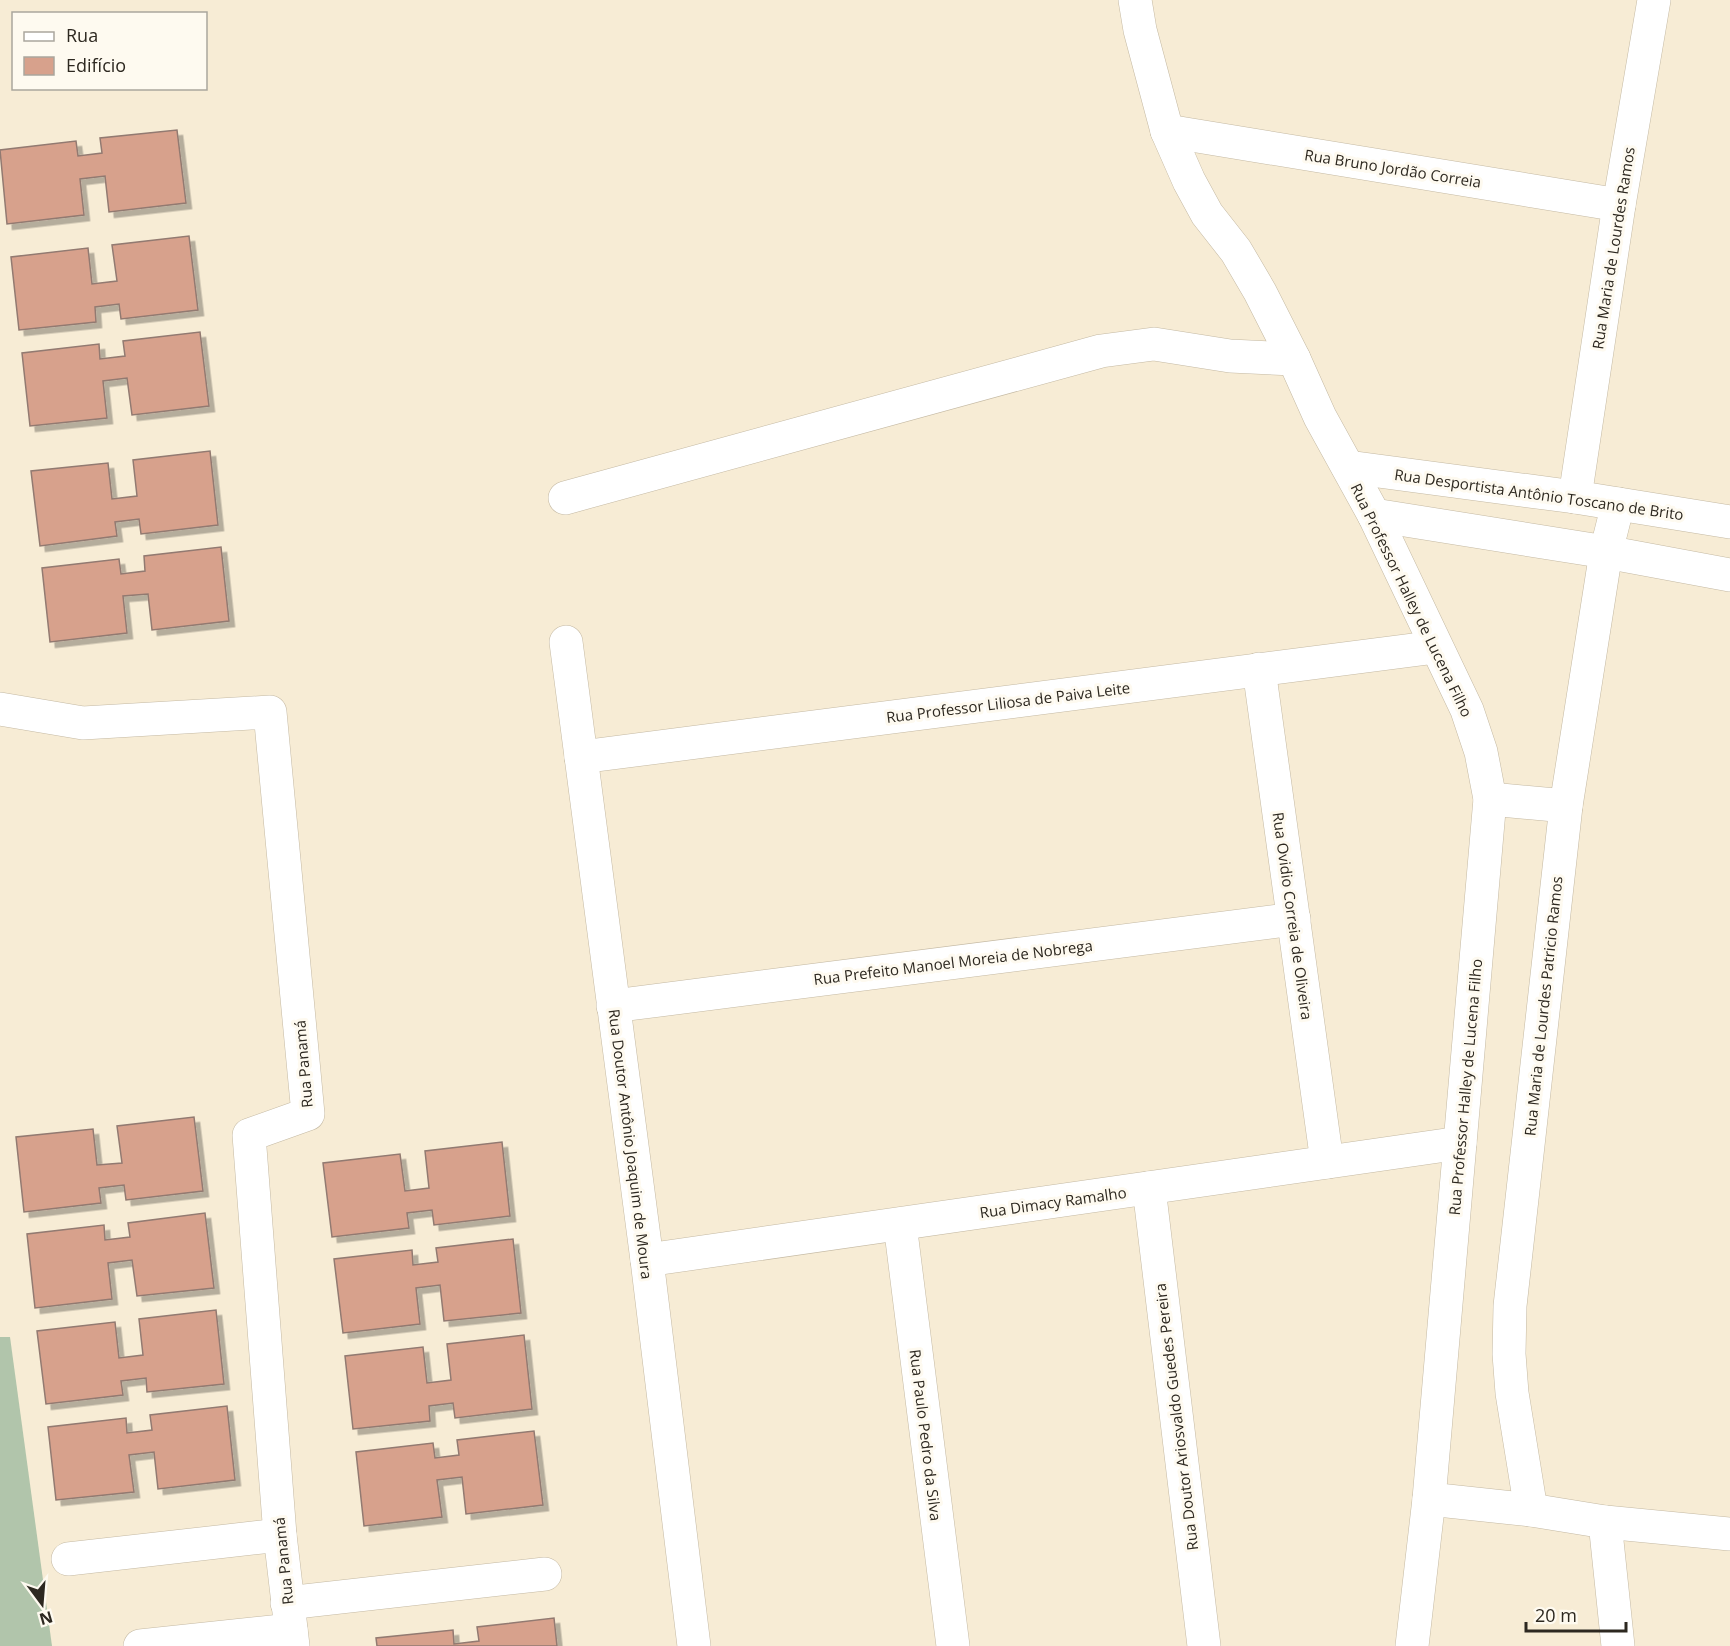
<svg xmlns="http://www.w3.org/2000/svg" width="1730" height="1646" viewBox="0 0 1730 1646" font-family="'Open Sans',sans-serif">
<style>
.pitch{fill:#b1c5ab}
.building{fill:#d7a18c;stroke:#927a71;stroke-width:1.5;filter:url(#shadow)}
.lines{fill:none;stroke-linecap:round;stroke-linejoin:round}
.minor-casing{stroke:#c4b9a3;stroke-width:34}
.minor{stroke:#fff;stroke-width:33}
.labels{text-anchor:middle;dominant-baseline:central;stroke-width:6;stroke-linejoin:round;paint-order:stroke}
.street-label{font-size:15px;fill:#2d2820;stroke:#fefaf0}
</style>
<defs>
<filter id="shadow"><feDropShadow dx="5.5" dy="5.5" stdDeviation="0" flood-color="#0004"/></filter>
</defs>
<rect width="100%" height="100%" fill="#f7ecd5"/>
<polygon class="pitch" points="0,1337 10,1337 52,1646 0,1646"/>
<g class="building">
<polygon points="177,130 186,203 109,212 105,176 80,179 84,215 7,224 0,150 76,141 78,156 102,153 100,138"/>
<polygon points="189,236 198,310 121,319 119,304 95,307 96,322 19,330 11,257 88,248 92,284 117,281 112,245"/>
<polygon points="200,332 209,406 132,415 127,378 103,381 107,418 30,426 22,353 99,344 100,359 125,356 123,341"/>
<polygon points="210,451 218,525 141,534 139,519 115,522 117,536 40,546 31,471 108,463 112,499 137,496 133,460"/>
<polygon points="221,547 229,621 152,630 148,594 123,596 127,633 50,642 42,568 119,559 121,574 145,571 144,556"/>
<polygon points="194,1117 203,1191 126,1200 124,1185 99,1188 101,1203 24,1212 16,1137 93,1129 97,1165 122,1163 117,1126"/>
<polygon points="502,1142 510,1216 434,1225 432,1210 407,1213 409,1228 332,1237 323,1163 400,1154 405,1191 429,1188 425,1151"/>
<polygon points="205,1213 214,1288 137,1296 132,1260 108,1263 112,1299 35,1308 27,1234 104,1225 105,1240 130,1237 128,1223"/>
<polygon points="513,1239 521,1313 444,1321 440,1285 416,1288 420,1324 343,1333 334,1259 412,1250 413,1265 438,1262 436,1248"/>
<polygon points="216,1310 224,1384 147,1392 146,1378 121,1381 123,1395 46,1404 37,1331 115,1322 119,1358 143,1355 139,1319"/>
<polygon points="524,1335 532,1409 455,1418 453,1403 429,1406 430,1421 353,1429 345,1356 423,1347 427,1383 451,1380 447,1344"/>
<polygon points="227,1406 235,1480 158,1489 154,1452 129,1455 134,1492 56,1500 48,1427 126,1418 127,1433 152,1430 150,1415"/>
<polygon points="534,1431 543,1505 466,1514 462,1477 437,1480 442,1517 364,1526 356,1452 433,1443 435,1458 459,1455 457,1440"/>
<polygon points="554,1618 557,1646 377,1646 376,1638 453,1630 454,1644 479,1641 477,1627"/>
</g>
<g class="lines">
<g class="minor-casing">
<g id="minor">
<polyline points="1135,0 1140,30 1167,131 1189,181 1207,214 1236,251 1260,292 1294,359 1320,417 1374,515 1467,710 1481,752 1490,799 1429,1499 1412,1646"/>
<polyline points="1167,131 1619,205"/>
<polyline points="1348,467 1575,497 1730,522"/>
<polyline points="1575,497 1619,205 1654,0"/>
<polyline points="565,498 1101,351 1154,344 1230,356 1294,359"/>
<polyline points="1374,515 1606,552 1730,575"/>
<polyline points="566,642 647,1260 694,1646"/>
<polyline points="1259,669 1327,1162"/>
<polyline points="0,709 83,723 270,712 308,1114 249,1135 280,1535 293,1646"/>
<polyline points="581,757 1436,647"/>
<polyline points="1490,799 1566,806"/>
<polyline points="613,1006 1294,919"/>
<polyline points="1149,1188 1204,1646"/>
<polyline points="900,1224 953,1646"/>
<polyline points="647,1260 1460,1143"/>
<polyline points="1429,1499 1531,1510 1605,1522 1730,1534"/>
<polyline points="1531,1510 1512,1393 1509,1354 1510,1306 1566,806 1606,552 1618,504"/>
<polyline points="1605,1522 1618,1646"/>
<polyline points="68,1559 280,1535"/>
<polyline points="287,1603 545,1574"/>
<polyline points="140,1646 291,1630"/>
</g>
</g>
<use href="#minor" class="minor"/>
</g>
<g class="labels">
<g class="street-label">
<text transform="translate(1393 168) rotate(9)">Rua Bruno Jordão Correia</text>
<text transform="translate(1613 248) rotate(-81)">Rua Maria de Lourdes Ramos</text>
<text transform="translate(1539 494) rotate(8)">Rua Desportista Antônio Toscano de Brito</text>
<text transform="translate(1412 600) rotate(64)">Rua Professor Halley de Lucena Filho</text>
<text transform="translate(1008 702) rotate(-7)">Rua Professor Liliosa de Paiva Leite</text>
<text transform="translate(1293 916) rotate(82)">Rua Ovidio Correia de Oliveira</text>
<text transform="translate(953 962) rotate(-7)">Rua Prefeito Manoel Moreia de Nobrega</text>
<text transform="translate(1543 1006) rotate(-84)">Rua Maria de Lourdes Patricio Ramos</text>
<text transform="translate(303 1064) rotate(-95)">Rua Panamá</text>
<text transform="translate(1465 1087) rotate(-85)">Rua Professor Halley de Lucena Filho</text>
<text transform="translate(631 1144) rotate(83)">Rua Doutor Antônio Joaquim de Moura</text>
<text transform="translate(1053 1202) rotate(-8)">Rua Dimacy Ramalho</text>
<text transform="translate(1176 1417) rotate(-97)">Rua Doutor Ariosvaldo Guedes Pereira</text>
<text transform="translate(926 1435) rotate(83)">Rua Paulo Pedro da Silva</text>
<text transform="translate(283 1561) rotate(-96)">Rua Panamá</text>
</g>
</g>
<rect x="12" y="12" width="195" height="78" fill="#fefaf0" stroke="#aaa69d" stroke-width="1.5"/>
<rect x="24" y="32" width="30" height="9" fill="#ffffff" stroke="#aaa69d" stroke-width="1.5"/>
<text x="66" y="42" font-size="18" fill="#2d2820">Rua</text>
<rect x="24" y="57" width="30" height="18" fill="#d7a18c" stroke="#aaa69d" stroke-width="1.5"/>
<text x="66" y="72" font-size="18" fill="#2d2820">Edifício</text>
<g transform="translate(42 1604) rotate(164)" stroke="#fefaf0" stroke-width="4.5" paint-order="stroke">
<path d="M0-4.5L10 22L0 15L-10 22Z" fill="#2d2820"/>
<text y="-9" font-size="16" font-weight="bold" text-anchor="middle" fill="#2d2820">N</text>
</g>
<path d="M1526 1622v9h100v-9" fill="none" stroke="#2d2820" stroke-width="3"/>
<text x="1535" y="1622" font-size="18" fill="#2d2820" stroke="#fefaf0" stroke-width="4.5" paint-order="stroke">20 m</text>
</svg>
